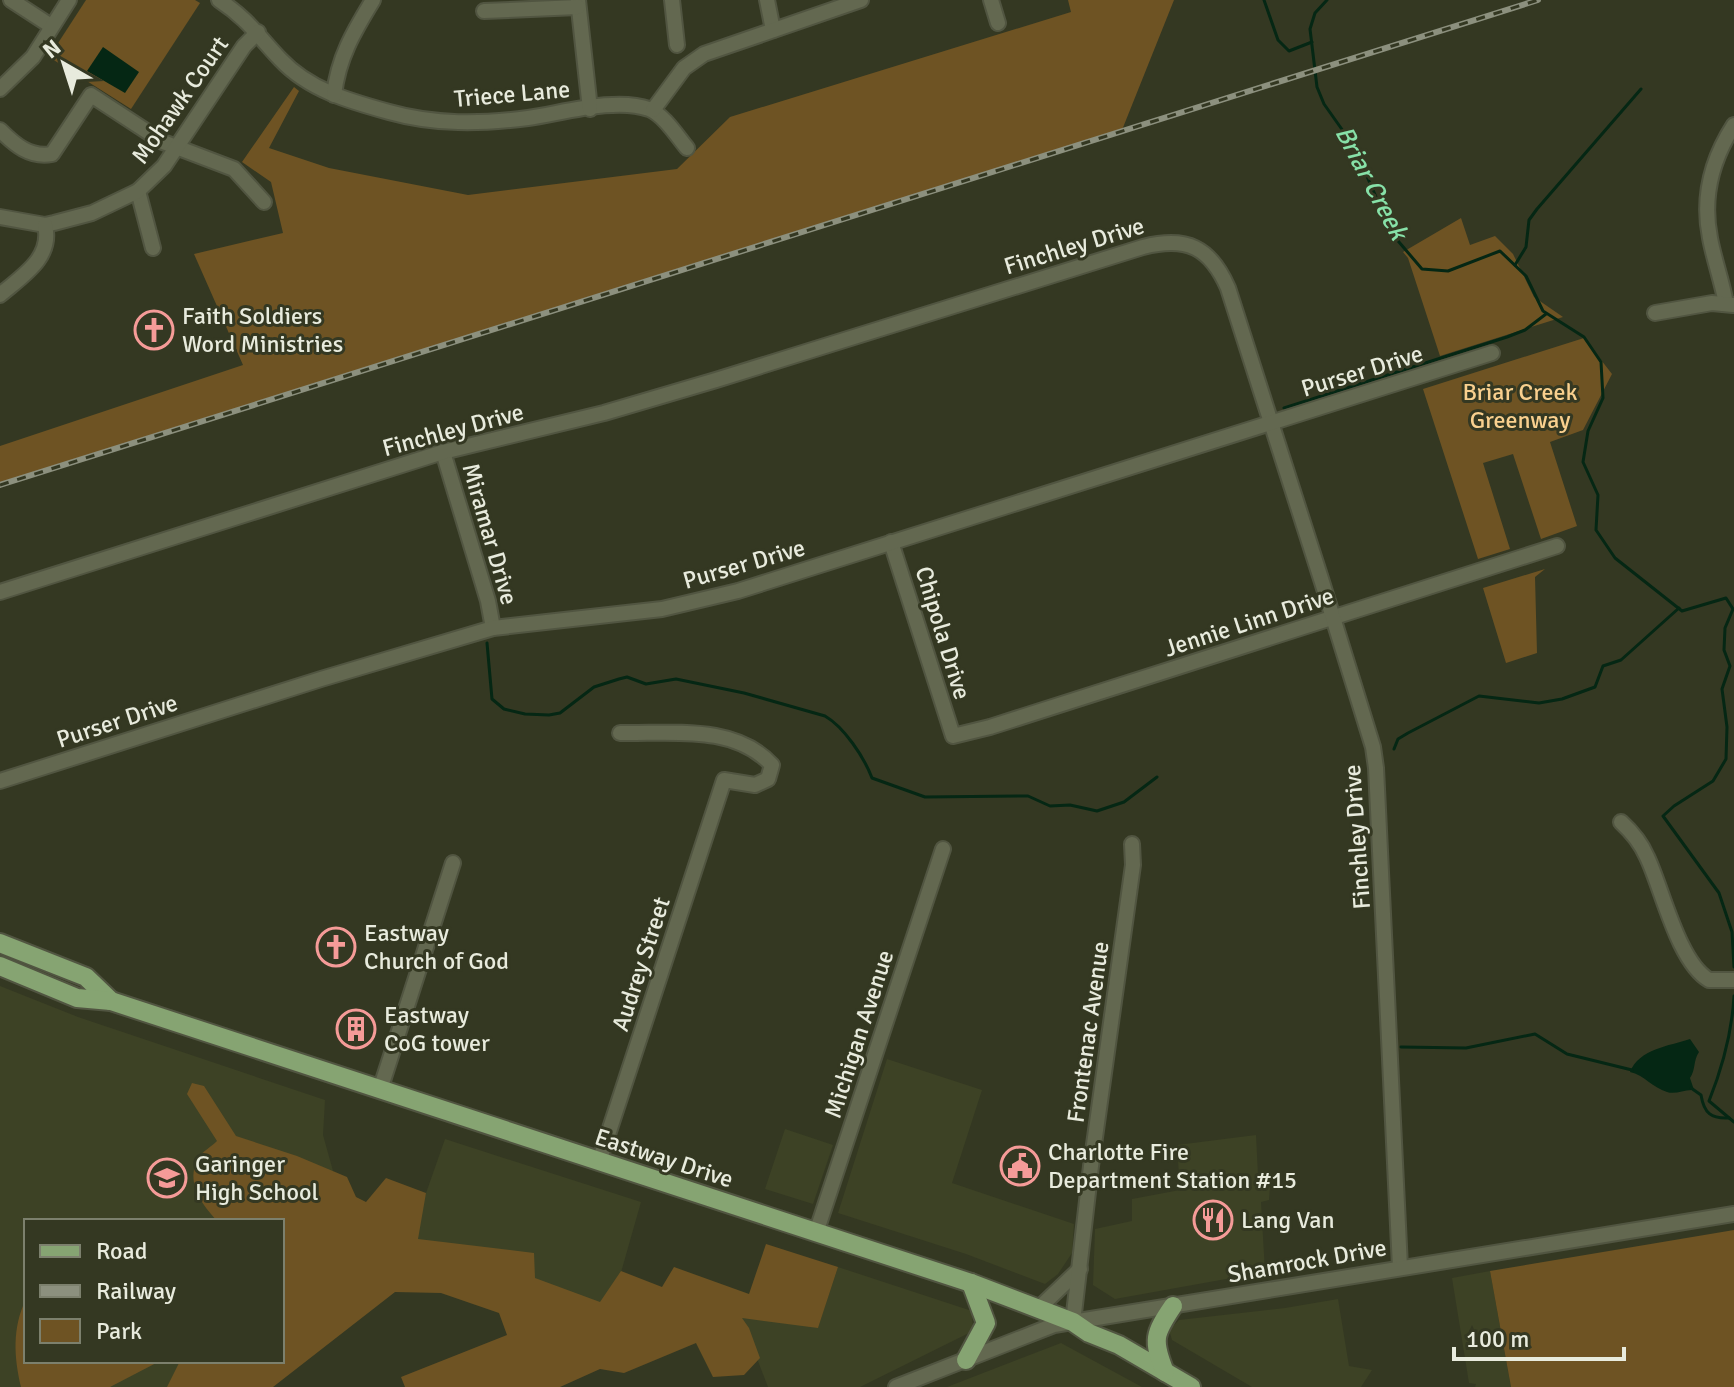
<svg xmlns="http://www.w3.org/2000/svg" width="1734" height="1387" viewBox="0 0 1734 1387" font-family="Signika,sans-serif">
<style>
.built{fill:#3d4225;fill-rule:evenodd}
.green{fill:#6e5323}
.water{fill:#052714}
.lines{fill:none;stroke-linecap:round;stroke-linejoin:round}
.stream{stroke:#052714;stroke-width:3}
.minor-casing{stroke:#515541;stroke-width:18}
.major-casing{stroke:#515541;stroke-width:22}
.minor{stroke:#636850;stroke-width:14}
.major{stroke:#86a472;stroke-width:18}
.rail-casing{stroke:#8c907e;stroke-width:6}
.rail{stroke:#343822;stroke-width:3;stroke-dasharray:9;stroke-linecap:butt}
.labels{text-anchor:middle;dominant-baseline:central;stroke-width:6;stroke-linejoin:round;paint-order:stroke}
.street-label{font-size:24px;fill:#e8ebdd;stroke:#343822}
.poi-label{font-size:24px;fill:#e8ebdd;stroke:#343822;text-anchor:start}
.park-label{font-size:24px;fill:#f9d08e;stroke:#343822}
.water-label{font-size:26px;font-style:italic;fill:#87e1a8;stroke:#343822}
</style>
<rect width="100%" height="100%" fill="#343822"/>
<g class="built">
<path d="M0,986L78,1017L325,1100L323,1135L371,1307L257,1387H0ZM26,1221H282V1361H26Z"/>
<polygon points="887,1059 982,1090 952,1183 1074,1224 1072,1253 1058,1274 1045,1284 966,1254 838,1213"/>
<polygon points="785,1129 833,1145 813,1204 765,1189"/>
<polygon points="1256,1135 1258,1175 1271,1173 1269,1200 1261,1202 1265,1272 1115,1299 1093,1285 1095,1229 1132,1221 1132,1199 1180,1190 1177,1145"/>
<polygon points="445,1139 641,1202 612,1304 398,1273"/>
<polygon points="838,1267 972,1311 973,1331 860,1387 768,1387 741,1317 818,1327"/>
<polygon points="1490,1271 1511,1387 1475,1387 1476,1384 1469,1383 1452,1278"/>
<polygon points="1338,1299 1349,1366 1372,1370 1361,1387 1252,1387 1172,1340 1169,1330 1179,1320 1285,1308"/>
<polygon points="1061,1343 1142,1387 947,1387"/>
</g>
<g class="green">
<polygon points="86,0 195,0 200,3 131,109 49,57"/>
<polygon points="1068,0 1174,0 1122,130 0,484 0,446 243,365 194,254 283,233 271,182 242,162 294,87 299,91 269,148 329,168 468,195 677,169 730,117 1071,12"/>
<polygon points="1461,218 1470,245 1495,236 1513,254 1534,297 1563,317 1440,356 1408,258 1403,252"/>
<polygon points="1584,338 1612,374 1583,430 1550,442 1577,526 1541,539 1513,454 1483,463 1510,549 1478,559 1423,389"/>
<polygon points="1545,569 1535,577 1537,653 1506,663 1483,588"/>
<path d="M192,1083L204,1086L236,1136L297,1156L347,1177L356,1197L366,1202L386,1178L426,1193L418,1239L534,1253L535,1278L600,1302L621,1271L662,1287L674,1267L749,1294L766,1244L838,1267L818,1328L742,1318L749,1328L760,1358L744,1375L713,1377L696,1343L624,1373L600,1369L560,1387H405L401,1377L507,1335L499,1313L441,1293L395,1292L273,1387H167L180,1361H282V1221H217C202,1204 185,1183 198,1158C202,1152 212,1146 217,1141L187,1094Z"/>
<polygon points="1734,1230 1734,1387 1511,1387 1490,1271"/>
<path d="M26,1299V1361H160L110,1387H21C14,1357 12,1328 26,1299Z"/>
</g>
<g class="water">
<polygon points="103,47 139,72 125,93 87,71"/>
<path d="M1690,1039L1699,1052C1693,1061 1696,1069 1690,1078L1694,1090C1684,1089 1676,1095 1667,1092C1653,1088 1644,1075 1630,1072C1639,1049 1669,1046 1690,1039Z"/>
</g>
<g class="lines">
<g class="stream">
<polyline points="1264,0 1278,40 1289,51 1312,42"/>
<polyline points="1327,0 1315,13 1310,29 1317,87 1324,104 1353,145 1393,235 1422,269 1448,271 1500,251 1526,276 1543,311 1584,337 1601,362 1603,398 1588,431 1583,462 1598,495 1596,530 1615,558 1682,611 1726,598 1733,609 1725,628 1724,650 1730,666 1722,689 1727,727 1726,759 1713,781 1674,806 1663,816 1719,893 1732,932 1734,967"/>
<polyline points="1515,265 1526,247 1529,220 1537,209 1641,89"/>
<polyline points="1284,408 1507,337 1525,330 1546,314"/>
<path d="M487,643L492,699L504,709L525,714L549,715L560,713L594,687L619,679L627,677L646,684L676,679L744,693L825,716C844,727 864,757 872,778L925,797L1028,796L1050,806L1070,805L1097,811L1124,802L1157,777"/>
<polyline points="1394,749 1398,739 1408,733 1479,696 1539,703 1562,699 1595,687 1603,666 1621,660 1679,608"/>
<path d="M1734,996C1732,1032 1723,1066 1709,1101L1734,1122"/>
<polyline points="1401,1047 1466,1048 1535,1034 1567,1054 1632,1070"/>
<path d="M1691,1088L1701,1095C1704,1113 1711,1119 1729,1118"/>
</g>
<g class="minor-casing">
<g id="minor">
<polyline points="11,0 51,26"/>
<path d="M219,0C249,20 257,35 280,59C309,90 349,101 389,112C435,125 481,124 528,118C563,113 616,97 649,109C664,115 677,136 687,148"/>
<polyline points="578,0 590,109"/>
<polyline points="672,0 677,45"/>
<polyline points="767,0 773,30"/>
<polyline points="991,0 998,23"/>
<polyline points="484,11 578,7"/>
<polyline points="0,89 33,57 69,0"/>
<path d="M334,95C338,58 354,31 373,0"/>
<polyline points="653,110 684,68 704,54 861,0"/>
<path d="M0,130C15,145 30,158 52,154L91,95L163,142L234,169L264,202"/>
<polyline points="138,191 153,248"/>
<polyline points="0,217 45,225 54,223 92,213 138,191 164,166 244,46 258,32"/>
<path d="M0,295C22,276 53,258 45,225"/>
<path d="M1726,304C1722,281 1714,260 1710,238C1702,198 1712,159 1734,125"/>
<polyline points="1655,313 1712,303 1733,305"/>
<polyline points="443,452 488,601 493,628"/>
<polyline points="891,542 953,736 990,727 1557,546"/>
<path d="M0,592L443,452L604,413L716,380L1143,247C1187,236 1210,247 1228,288L1322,582L1373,747L1376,768L1400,1267"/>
<polyline points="0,781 321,679 493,628 662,609 738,591 1492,353"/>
<path d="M1621,822C1632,832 1641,843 1647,857C1662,888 1678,962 1709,980H1734"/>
<polyline points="380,1090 453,863"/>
<path d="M599,1162L724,780L755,785L768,779L772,765C734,724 672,734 620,733"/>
<polyline points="816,1233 943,849"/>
<polyline points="1038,1309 1080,1269"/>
<polyline points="1073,1322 1091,1166 1133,865 1132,844"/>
<polyline points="896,1387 1054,1325 1734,1214"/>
</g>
</g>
<g class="major-casing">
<g id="major">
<polyline points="0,943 86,977 111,1001"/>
<polyline points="0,966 77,998 111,1001 971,1283 1073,1322 1089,1333 1119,1345 1191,1387"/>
<polyline points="966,1360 986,1323 971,1283"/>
<path d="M1165,1372C1152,1340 1154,1334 1173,1306"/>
</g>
</g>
<use href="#minor" class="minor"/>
<use href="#major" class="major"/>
<g class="rail-casing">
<polyline id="rail" points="0,485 1538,0"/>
</g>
<use href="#rail" class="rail"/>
</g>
<defs>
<g id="church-ring" transform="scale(2)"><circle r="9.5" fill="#343822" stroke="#f59b98" stroke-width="1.5"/><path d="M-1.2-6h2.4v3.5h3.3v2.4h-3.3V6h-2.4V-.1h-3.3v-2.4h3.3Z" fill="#f59b98"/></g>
<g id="building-ring" transform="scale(2)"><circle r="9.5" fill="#343822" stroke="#f59b98" stroke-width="1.5"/><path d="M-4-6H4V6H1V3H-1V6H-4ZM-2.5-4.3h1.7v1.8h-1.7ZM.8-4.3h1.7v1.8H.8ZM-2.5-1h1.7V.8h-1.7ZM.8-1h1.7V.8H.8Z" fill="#f59b98"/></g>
<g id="civic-ring" transform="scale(2)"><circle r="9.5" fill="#343822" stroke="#f59b98" stroke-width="1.5"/><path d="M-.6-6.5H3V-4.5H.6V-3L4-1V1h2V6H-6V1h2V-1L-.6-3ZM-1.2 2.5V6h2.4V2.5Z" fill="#f59b98"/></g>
<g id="school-ring" transform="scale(2)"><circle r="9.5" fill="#343822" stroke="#f59b98" stroke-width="1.5"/><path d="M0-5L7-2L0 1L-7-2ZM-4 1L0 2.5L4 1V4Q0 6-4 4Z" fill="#f59b98"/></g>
<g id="restaurant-ring" transform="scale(2)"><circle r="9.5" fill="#343822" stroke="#f59b98" stroke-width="1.5"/><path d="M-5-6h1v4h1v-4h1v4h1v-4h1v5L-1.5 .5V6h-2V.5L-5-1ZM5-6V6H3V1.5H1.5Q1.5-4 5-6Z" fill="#f59b98"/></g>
</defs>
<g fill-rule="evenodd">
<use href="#church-ring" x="154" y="330"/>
<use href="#church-ring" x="336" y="947"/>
<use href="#building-ring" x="356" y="1029"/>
<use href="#civic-ring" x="1020" y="1166"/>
<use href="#school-ring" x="167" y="1178"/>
<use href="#restaurant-ring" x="1213" y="1220"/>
</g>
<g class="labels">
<g class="street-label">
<text transform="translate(512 94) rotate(-5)">Triece Lane</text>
<text transform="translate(180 100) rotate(-55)">Mohawk Court</text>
<text transform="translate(1074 246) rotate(-17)">Finchley Drive</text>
<text transform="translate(1362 371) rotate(-17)">Purser Drive</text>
<text transform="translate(453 430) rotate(-15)">Finchley Drive</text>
<text transform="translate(490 534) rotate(74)">Miramar Drive</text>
<text transform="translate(744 564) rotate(-16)">Purser Drive</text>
<text transform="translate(1249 622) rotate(-18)">Jennie Linn Drive</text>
<text transform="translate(943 633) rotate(73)">Chipola Drive</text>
<text transform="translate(117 721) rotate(-18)">Purser Drive</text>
<text transform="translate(1357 837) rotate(-94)">Finchley Drive</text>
<text transform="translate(641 964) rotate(-72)">Audrey Street</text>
<text transform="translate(1088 1032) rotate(-82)">Frontenac Avenue</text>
<text transform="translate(859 1034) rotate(-72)">Michigan Avenue</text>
<text transform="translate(664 1158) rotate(18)">Eastway Drive</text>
<text transform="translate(1307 1261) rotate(-10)">Shamrock Drive</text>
</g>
<g class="poi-label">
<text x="182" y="316">Faith Soldiers<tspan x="182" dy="28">Word Ministries</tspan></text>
<text x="364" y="933">Eastway<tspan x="364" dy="28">Church of God</tspan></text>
<text x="384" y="1015">Eastway<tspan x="384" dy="28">CoG tower</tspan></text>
<text x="1048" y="1152">Charlotte Fire<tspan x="1048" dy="28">Department Station #15</tspan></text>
<text x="195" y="1164">Garinger<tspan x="195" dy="28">High School</tspan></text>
<text x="1241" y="1220">Lang Van</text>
</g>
<g class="park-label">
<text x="1520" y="392">Briar Creek<tspan x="1520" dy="28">Greenway</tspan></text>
</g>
<g class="water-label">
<text transform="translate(1371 183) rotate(62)">Briar Creek</text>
</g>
</g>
<rect x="24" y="1219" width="260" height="144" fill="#343822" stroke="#7c806d" stroke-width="2"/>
<rect x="40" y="1245" width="40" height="12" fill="#86a472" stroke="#7c806d" stroke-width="2"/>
<text x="96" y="1259" font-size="24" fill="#e8ebdd">Road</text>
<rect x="40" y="1285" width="40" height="12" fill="#8c907e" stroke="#7c806d" stroke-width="2"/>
<text x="96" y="1299" font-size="24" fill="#e8ebdd">Railway</text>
<rect x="40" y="1319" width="40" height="24" fill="#6e5323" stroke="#7c806d" stroke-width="2"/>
<text x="96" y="1339" font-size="24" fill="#e8ebdd">Park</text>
<g transform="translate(64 64) rotate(321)" stroke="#343822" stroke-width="6" paint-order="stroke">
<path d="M0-6L14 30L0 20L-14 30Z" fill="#e8ebdd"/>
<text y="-12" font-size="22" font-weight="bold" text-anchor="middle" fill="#e8ebdd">N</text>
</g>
<path d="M1454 1347v12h170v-12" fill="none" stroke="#e8ebdd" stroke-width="4"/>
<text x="1466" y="1347" font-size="24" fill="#e8ebdd" stroke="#343822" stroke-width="6" paint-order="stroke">100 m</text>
</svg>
